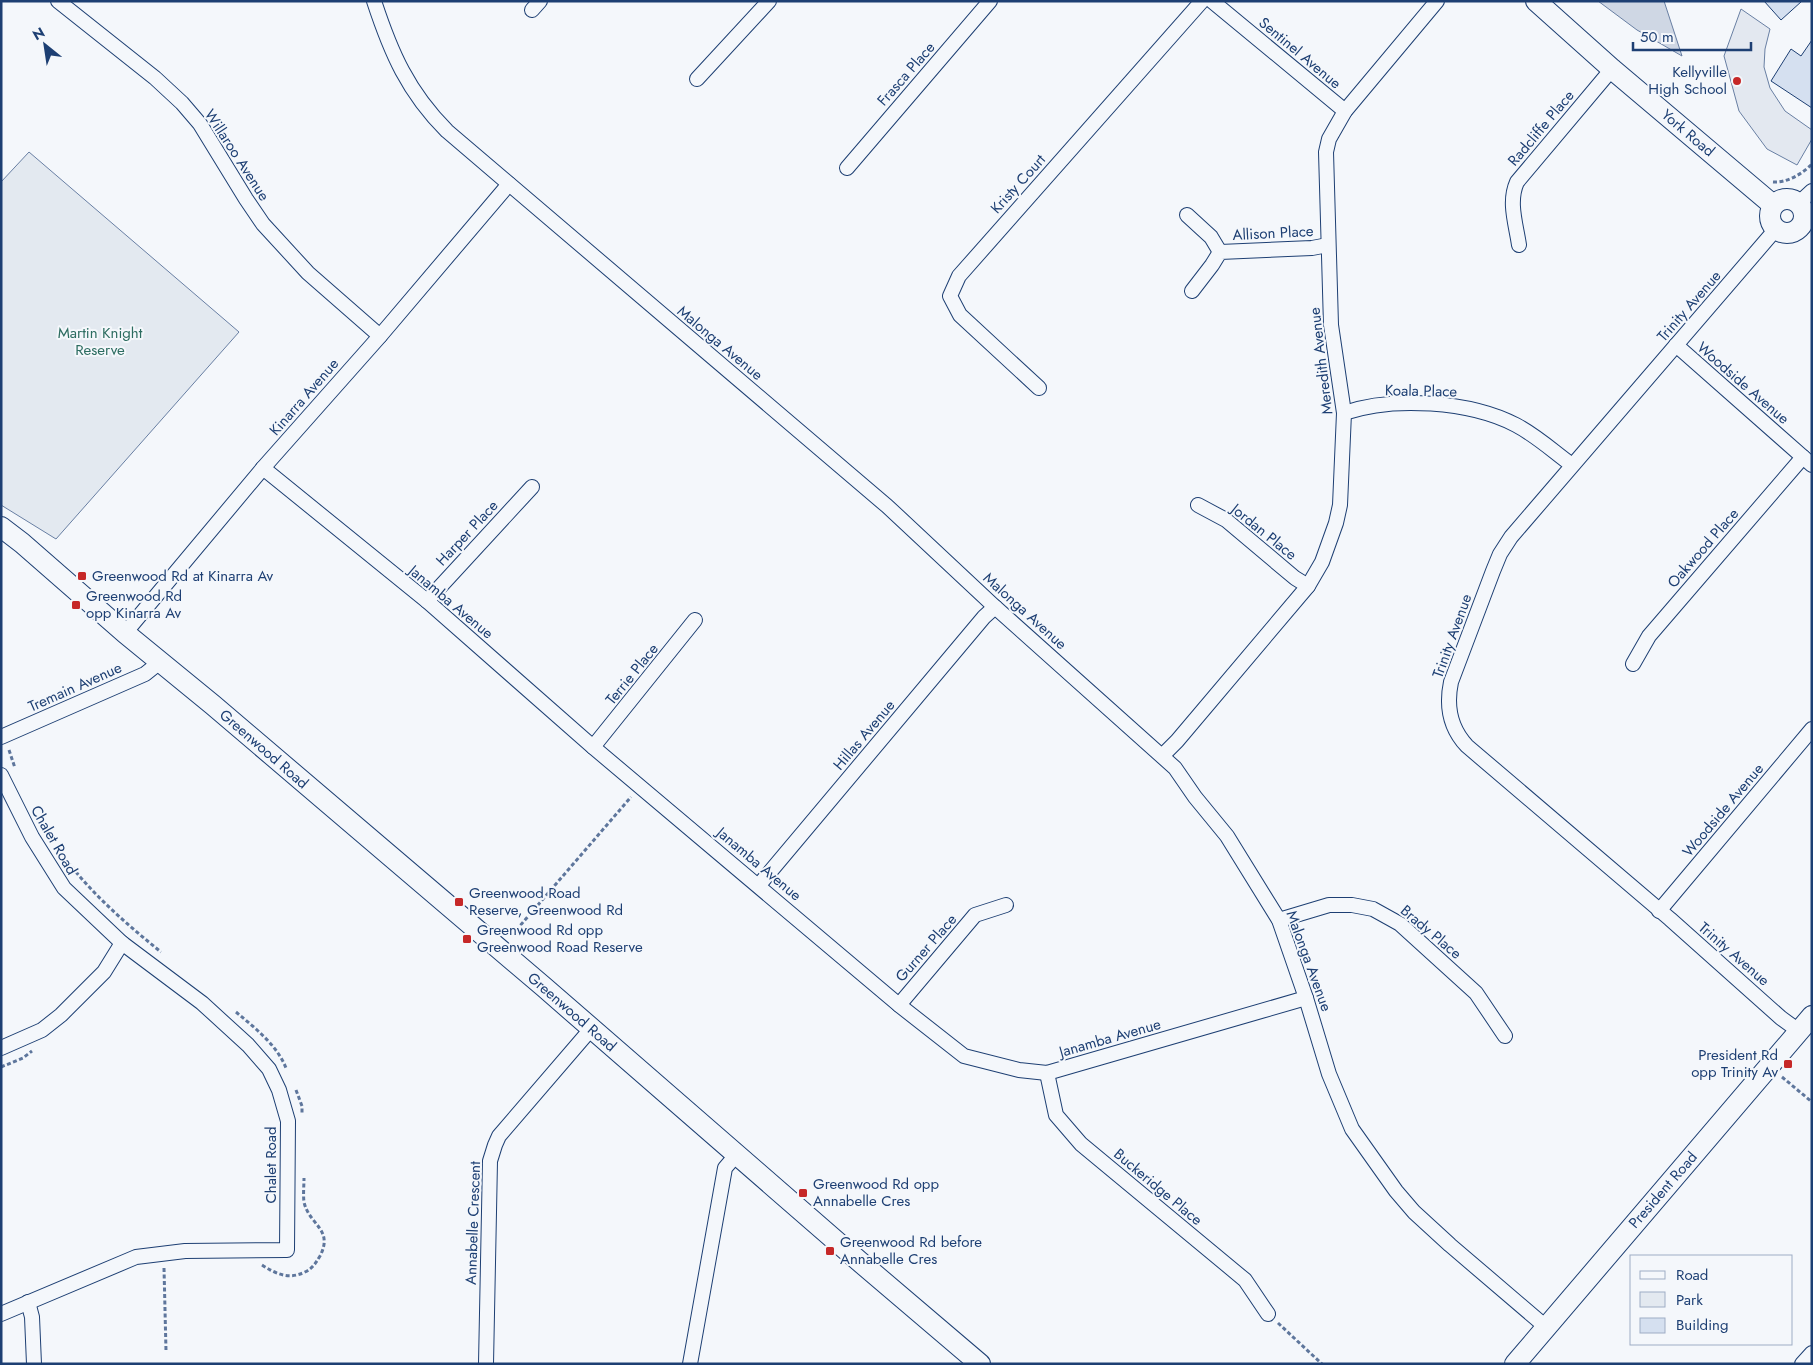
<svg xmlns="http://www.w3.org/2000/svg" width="1813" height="1365" viewBox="0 0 1813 1365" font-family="Jost,sans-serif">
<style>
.green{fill:#e3e9f0;stroke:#687fa3}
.parking{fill:#e3e8f0;stroke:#687fa3}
.water{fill:#cfd7e4;stroke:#687fa3}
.building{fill:#d5e0f0;stroke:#1d3f73}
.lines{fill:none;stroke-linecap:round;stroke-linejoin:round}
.street-casing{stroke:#1d3f73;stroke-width:16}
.secondary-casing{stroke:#1d3f73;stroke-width:22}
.path{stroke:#5e769c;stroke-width:3;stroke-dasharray:4 2.5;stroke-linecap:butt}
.street{stroke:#f4f7fb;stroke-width:14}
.secondary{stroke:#f4f7fb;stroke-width:20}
.poi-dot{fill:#c62828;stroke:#f4f7fb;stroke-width:2}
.labels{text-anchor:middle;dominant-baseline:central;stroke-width:4;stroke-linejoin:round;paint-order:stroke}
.street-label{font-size:15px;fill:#1d3f73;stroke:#f4f7fb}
.poi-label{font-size:15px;fill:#1d3f73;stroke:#f4f7fb;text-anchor:start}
.park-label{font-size:15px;fill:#2c6c60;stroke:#f4f7fb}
</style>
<rect width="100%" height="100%" fill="#f4f7fb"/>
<polygon class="green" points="29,152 239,332 56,539 1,505 1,182"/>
<polygon class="parking" points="1741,9 1770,29 1765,49 1764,67 1770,88 1785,111 1812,130 1812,139 1797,165 1767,149 1739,111 1724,56"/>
<polygon class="water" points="1598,1 1664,1 1682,56 1637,30"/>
<g class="building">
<polygon points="1764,1 1802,1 1781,20"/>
<polygon points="1812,40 1812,108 1771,81 1791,49 1801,56"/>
</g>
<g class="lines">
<g class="street-casing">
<g id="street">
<polyline points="58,1 155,78 182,103 200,124 246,199 263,224 308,273 380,336"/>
<path d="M374,1C391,53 408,92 447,131L887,506L995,607L1175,768L1195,797L1227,836L1279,920L1306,998L1329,1074L1352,1129L1396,1191L1414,1212L1450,1245L1546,1327"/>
<polyline points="1212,1 1345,111"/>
<polyline points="532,10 540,1"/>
<polyline points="697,79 769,1"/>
<polyline points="847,168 990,1"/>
<polyline points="1799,203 1812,191"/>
<polyline points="1187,215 1211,237 1220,252"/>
<path d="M1776,229L1511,537L1500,554L1493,571L1451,682C1446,706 1450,728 1467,746L1670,919L1781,1018L1799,1031"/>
<path d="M1519,245C1516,224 1508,202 1517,182L1612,69"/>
<polyline points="1192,291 1212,265 1220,252 1312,248 1328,245"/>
<polyline points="1676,345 1812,465"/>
<polyline points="1039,388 960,315 950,296 959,276 1202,1"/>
<path d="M1344,413C1393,396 1470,401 1516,425C1537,436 1554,452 1572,465"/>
<polyline points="263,468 427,601 593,747 899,1005 964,1056 1019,1070 1047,1073 1306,998"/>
<polyline points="1198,505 1226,520 1295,578 1308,586"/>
<polyline points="427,601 532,487"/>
<polyline points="125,633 263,468 380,336 509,184"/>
<polyline points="1633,664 1649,636 1803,457"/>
<polyline points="1,737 145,674 160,662"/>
<polyline points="593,747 695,620"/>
<polyline points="1163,755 1177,741 1308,586 1322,562 1336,523 1340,505 1344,413 1331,325 1326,152 1329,139 1345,111 1437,1"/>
<polyline points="1,775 32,837 64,888 122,943 202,1003 248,1045 269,1069 279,1090 288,1121 287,1250 185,1251 136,1257 1,1314"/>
<polyline points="759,885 984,617 995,607"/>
<polyline points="1659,911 1812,729"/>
<polyline points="1279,920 1329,905 1352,905 1373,909 1400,924 1476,993 1505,1036"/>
<polyline points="899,1005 975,915 1006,905"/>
<polyline points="1,1048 42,1030 61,1015 104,972 122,943"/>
<polyline points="1047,1073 1056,1115 1081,1144 1245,1280 1268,1314"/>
<polyline points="28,1302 32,1317 34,1364"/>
<polyline points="486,1364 490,1161 495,1145 499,1136 591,1029"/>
<polyline points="690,1364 725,1168 737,1154"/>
<polyline points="1802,1364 1812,1353"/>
</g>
</g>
<g class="secondary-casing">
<g id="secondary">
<polyline points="1536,1 1612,69 1773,205"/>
<circle cx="1787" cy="216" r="17"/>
<polyline points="1,527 22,543 125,633 213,705 544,987 859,1261 980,1364"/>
<polyline points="1515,1364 1812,1016"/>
</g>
</g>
<g class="path">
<path d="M1773,182C1787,183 1802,174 1812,164"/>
<polyline points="9,750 15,768"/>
<path d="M60,851C87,890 124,922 161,952"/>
<polyline points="512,935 631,797"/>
<path d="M236,1012C255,1028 277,1045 286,1068"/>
<polyline points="1,1067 23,1058 32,1051"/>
<polyline points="1782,1077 1812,1102"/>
<polyline points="296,1090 302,1106 302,1115"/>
<path d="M262,1265C276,1274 289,1280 305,1272C313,1268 315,1264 320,1256C334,1229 309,1225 304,1202C303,1194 304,1186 304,1178"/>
<polyline points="164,1268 166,1351"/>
<polyline points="1278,1323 1322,1364"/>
</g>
<use href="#street" class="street"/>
<use href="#secondary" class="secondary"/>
</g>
<g class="poi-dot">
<circle cx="1737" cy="81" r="5"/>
<rect x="77" y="571" width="10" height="10" rx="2.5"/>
<rect x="71" y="600" width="10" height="10" rx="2.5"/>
<rect x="454" y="897" width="10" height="10" rx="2.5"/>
<rect x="462" y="934" width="10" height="10" rx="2.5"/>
<rect x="1783" y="1059" width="10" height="10" rx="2.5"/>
<rect x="798" y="1188" width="10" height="10" rx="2.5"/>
<rect x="825" y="1246" width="10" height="10" rx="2.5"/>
</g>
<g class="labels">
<g class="street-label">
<text transform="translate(1300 53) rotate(40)">Sentinel Avenue</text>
<text transform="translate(906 74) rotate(-49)">Frasca Place</text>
<text transform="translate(1541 128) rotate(-50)">Radcliffe Place</text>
<text transform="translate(1688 133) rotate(40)">York Road</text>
<text transform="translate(237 155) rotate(57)">Willaroo Avenue</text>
<text transform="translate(1018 184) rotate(-48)">Kristy Court</text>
<text transform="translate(1273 233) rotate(-3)">Allison Place</text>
<text transform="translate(1689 306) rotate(-49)">Trinity Avenue</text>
<text transform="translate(720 343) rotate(40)">Malonga Avenue</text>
<text transform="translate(1321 361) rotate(-97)">Meredith Avenue</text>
<text transform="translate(1743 383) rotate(41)">Woodside Avenue</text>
<text transform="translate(1421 391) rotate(1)">Koala Place</text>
<text transform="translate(304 397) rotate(-49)">Kinarra Avenue</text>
<text transform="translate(1264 532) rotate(39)">Jordan Place</text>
<text transform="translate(467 533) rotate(-47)">Harper Place</text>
<text transform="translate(1703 548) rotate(-49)">Oakwood Place</text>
<text transform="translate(451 602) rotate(40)">Janamba Avenue</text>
<text transform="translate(1025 611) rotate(42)">Malonga Avenue</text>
<text transform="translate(1452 636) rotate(-70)">Trinity Avenue</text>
<text transform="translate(632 674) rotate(-51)">Terrie Place</text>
<text transform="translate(75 687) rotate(-24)">Tremain Avenue</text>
<text transform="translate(864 735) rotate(-50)">Hillas Avenue</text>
<text transform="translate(264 749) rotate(41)">Greenwood Road</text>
<text transform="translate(1723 810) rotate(-50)">Woodside Avenue</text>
<text transform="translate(54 840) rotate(60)">Chalet Road</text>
<text transform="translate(759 864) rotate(40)">Janamba Avenue</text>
<text transform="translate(1431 932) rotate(40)">Brady Place</text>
<text transform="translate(926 948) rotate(-49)">Gurner Place</text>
<text transform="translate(1734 954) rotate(41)">Trinity Avenue</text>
<text transform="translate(1309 961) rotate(70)">Malonga Avenue</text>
<text transform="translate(572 1012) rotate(41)">Greenwood Road</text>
<text transform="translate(1110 1038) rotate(-16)">Janamba Avenue</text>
<text transform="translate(271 1165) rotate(-90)">Chalet Road</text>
<text transform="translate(1158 1187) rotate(40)">Buckeridge Place</text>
<text transform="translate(1663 1190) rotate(-49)">President Road</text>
<text transform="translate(473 1223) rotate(-88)">Annabelle Crescent</text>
</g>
<g class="poi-label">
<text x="1727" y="72" text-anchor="end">Kellyville<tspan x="1727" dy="17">High School</tspan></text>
<text x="92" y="576">Greenwood Rd at Kinarra Av</text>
<text x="86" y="596">Greenwood Rd<tspan x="86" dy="17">opp Kinarra Av</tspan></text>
<text x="469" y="893">Greenwood Road<tspan x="469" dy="17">Reserve, Greenwood Rd</tspan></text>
<text x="477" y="930">Greenwood Rd opp<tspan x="477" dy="17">Greenwood Road Reserve</tspan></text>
<text x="1778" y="1055" text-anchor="end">President Rd<tspan x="1778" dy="17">opp Trinity Av</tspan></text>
<text x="813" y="1184">Greenwood Rd opp<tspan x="813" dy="17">Annabelle Cres</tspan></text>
<text x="840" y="1242">Greenwood Rd before<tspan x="840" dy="17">Annabelle Cres</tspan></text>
</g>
<g class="park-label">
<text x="100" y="333">Martin Knight<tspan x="100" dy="17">Reserve</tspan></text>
</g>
</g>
<rect width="1813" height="1365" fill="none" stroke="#1d3f73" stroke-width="5"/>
<rect x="1630" y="1255" width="162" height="90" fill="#f4f7fb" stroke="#9eadc5"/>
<rect x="1640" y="1271" width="25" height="8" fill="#f4f7fb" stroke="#9eadc5"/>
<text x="1676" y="1280" font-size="15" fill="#1d3f73">Road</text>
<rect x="1640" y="1292" width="25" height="15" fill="#e3e9f0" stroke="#9eadc5"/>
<text x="1676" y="1305" font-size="15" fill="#1d3f73">Park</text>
<rect x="1640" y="1318" width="25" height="15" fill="#d5e0f0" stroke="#9eadc5"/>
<text x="1676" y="1330" font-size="15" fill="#1d3f73">Building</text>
<g transform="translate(45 45) rotate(330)" stroke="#f4f7fb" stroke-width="4" paint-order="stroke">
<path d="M0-4L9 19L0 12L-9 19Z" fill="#1d3f73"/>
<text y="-8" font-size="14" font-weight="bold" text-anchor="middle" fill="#1d3f73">N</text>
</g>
<path d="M1633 42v8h118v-8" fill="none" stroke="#1d3f73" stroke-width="2.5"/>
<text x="1640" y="42" font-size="15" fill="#1d3f73" stroke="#f4f7fb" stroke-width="4" paint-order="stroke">50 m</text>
</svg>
